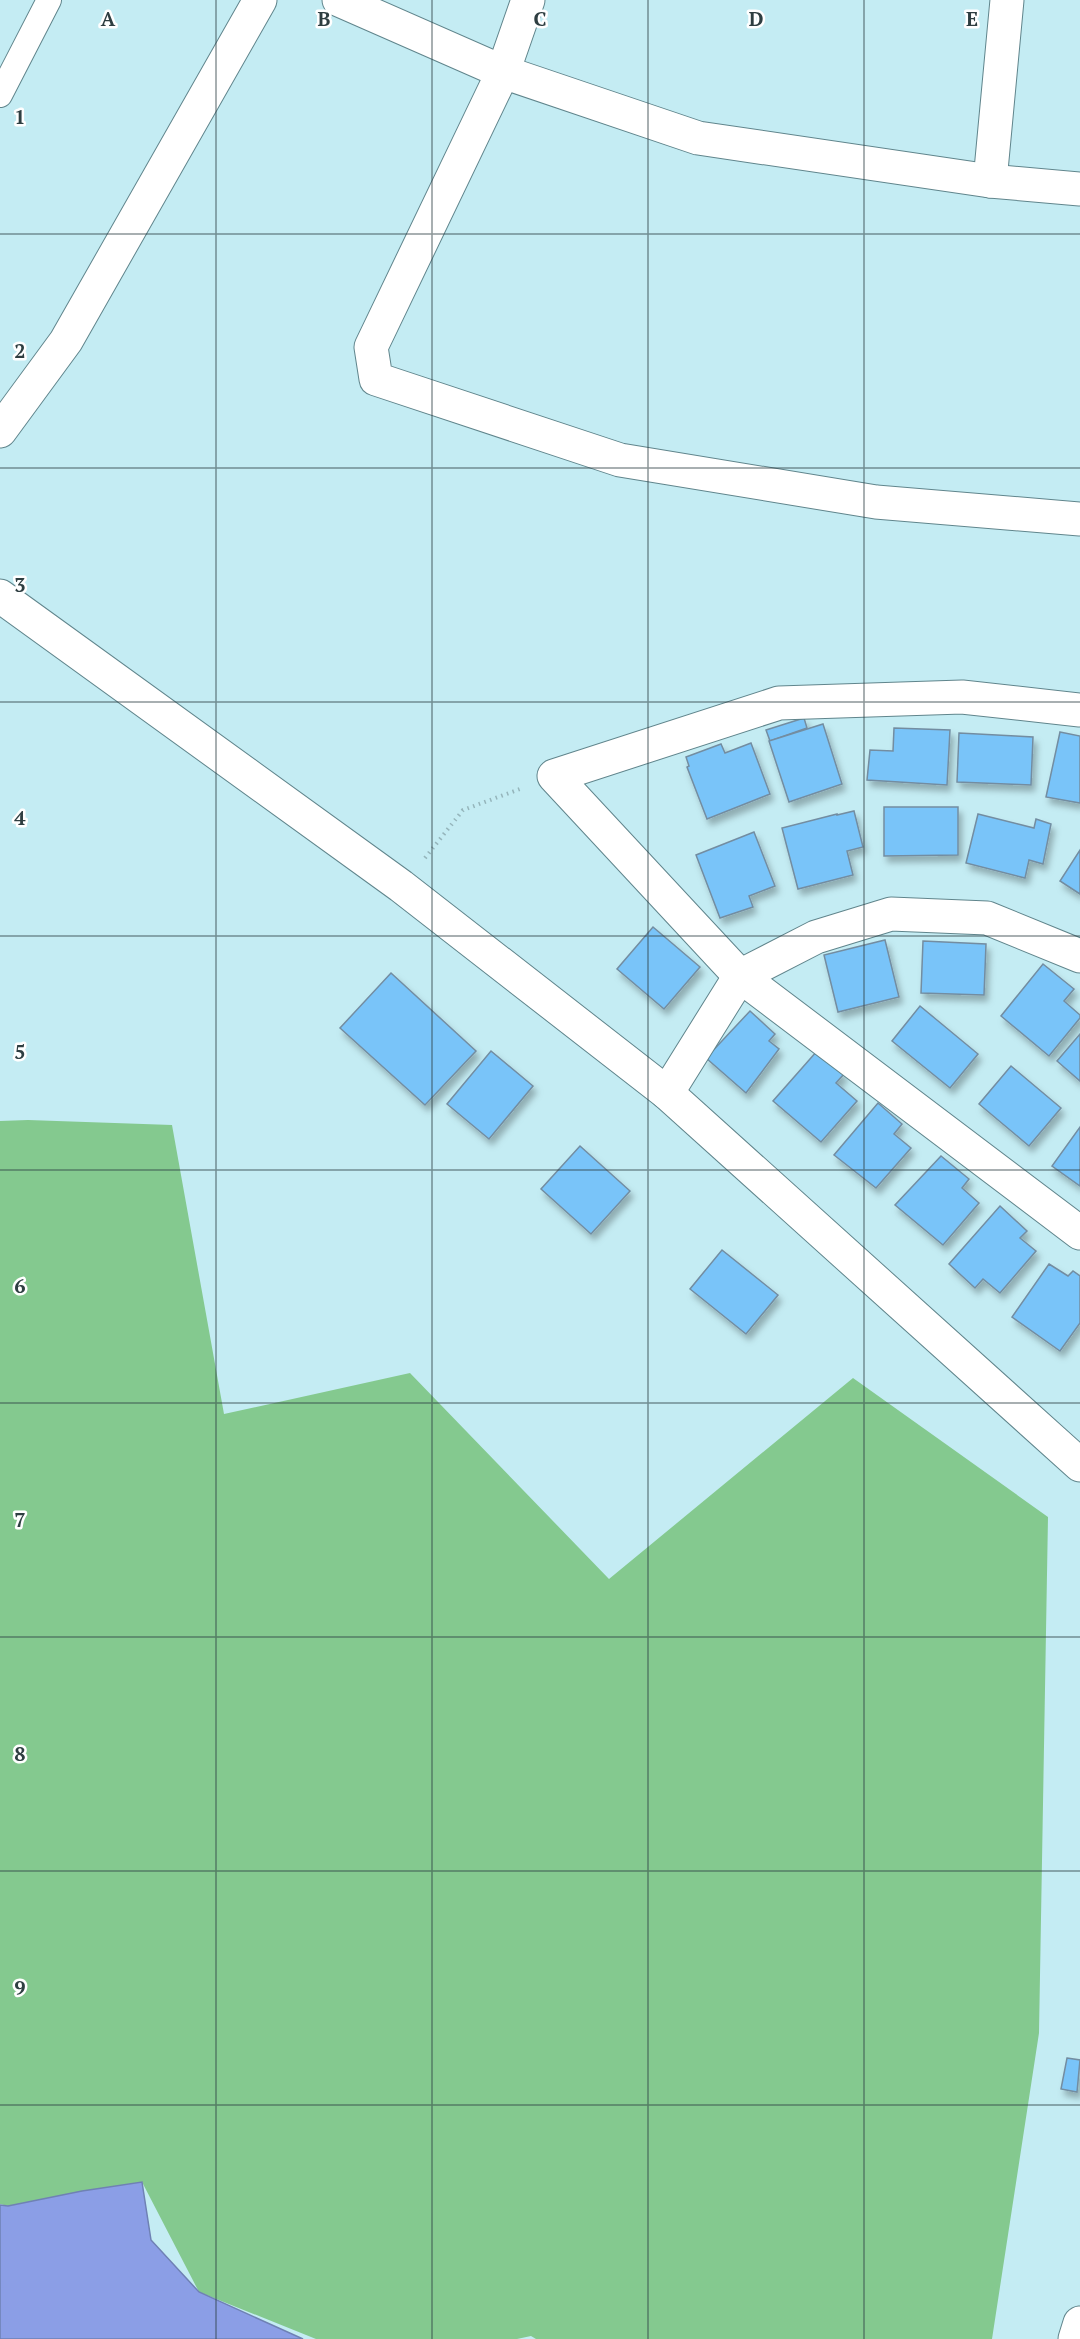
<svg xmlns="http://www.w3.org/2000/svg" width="1080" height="2339" viewBox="0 0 1080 2339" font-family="'PT Serif',serif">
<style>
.forest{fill:#84c98f}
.water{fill:#8b9ee6;stroke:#6f81b4;stroke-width:1.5}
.building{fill:#79c4f9;stroke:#738da1;stroke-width:1.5;filter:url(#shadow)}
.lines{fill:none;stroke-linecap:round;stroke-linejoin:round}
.service-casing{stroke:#60858c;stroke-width:26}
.minor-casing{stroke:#60858c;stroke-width:35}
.tertiary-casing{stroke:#60858c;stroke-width:35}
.path{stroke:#95b5bb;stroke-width:4;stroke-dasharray:1.5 4.5;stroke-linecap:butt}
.service{stroke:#fff;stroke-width:24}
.minor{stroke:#fff;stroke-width:33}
.tertiary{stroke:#fff;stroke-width:33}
.grid{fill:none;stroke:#2e3e41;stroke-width:1.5;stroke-opacity:0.55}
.grid-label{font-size:20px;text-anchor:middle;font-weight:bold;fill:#2e3e41;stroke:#fff;stroke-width:5;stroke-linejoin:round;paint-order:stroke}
</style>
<defs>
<filter id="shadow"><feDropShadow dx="3.5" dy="6" stdDeviation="3" flood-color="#0004"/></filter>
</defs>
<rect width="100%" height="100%" fill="#c4ecf3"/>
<polygon class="forest" points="28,1120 172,1125 224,1414 410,1373 609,1579 853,1378 1048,1517 1039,2033 992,2339 536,2339 531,2336 517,2339 316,2339 199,2292 142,2182 8,2206 0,2204 0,1121"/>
<polygon class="water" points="142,2182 151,2240 199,2292 303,2339 0,2339 0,2205 8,2206 82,2191"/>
<g class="building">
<polygon points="804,718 807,728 770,741 766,730"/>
<polygon points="823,724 842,784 789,802 769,741"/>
<polygon points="894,728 950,730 947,785 867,780 870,750 893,751"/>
<polygon points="1060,732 1080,736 1080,803 1046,797"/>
<polygon points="959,733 1033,737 1031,785 957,782"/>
<polygon points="751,743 770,794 707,819 687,767 689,766 686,757 721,744 725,753"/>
<polygon points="884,807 958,807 958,855 884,856"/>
<polygon points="854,811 863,847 847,851 853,875 798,889 782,828 837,814 837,815"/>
<polygon points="978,814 1034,828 1036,819 1051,824 1043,864 1029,860 1025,878 966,863"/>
<polygon points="754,832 775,886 749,896 753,907 720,918 696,855"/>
<polygon points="1080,850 1080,894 1060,881"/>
<polygon points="653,927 700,967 664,1009 617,969"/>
<polygon points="885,940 899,997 838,1012 824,955"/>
<polygon points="923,941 986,944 984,995 921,993"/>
<polygon points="1043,964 1074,989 1064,1001 1080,1015 1080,1018 1049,1056 1001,1016"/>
<polygon points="391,973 476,1051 425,1105 340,1028"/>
<polygon points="920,1006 978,1054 950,1088 892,1041"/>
<polygon points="750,1011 775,1034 769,1041 779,1049 746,1093 706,1058"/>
<polygon points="1080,1034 1080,1081 1057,1061"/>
<polygon points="491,1051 533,1086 489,1139 447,1104"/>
<polygon points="817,1051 844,1074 836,1083 857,1101 821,1142 773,1101"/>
<polygon points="1011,1066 1061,1108 1029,1146 979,1104"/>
<polygon points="878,1103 902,1124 894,1134 911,1148 876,1188 834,1155"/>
<polygon points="1080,1127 1080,1186 1052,1166"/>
<polygon points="580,1146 630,1191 591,1234 541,1189"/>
<polygon points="941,1156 969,1179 962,1188 979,1203 943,1245 895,1205"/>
<polygon points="1000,1206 1027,1231 1020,1238 1036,1251 1000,1293 983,1279 975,1288 949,1264"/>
<polygon points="722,1250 778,1295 746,1334 690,1289"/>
<polygon points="1049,1264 1068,1276 1073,1271 1080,1276 1080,1323 1060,1351 1012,1317"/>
<polygon points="1067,2058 1080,2060 1077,2092 1061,2089"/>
</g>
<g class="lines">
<g class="service-casing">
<polyline id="service" points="0,95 49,0"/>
</g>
<g class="minor-casing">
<g id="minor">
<polyline points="528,0 503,72 371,347 376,379 620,460 876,502 1080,519"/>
<polyline points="990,181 1007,0"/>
<polyline points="0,596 401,886 667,1093 1080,1465"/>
<polyline points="1080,710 962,697 779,703 554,776 740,976 1080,1233"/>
<polyline points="667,1093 740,976 816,937 891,914 987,918 1080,956"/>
<polyline points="1075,2339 1080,2323"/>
</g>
</g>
<g class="tertiary-casing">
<g id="tertiary">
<polyline points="339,0 503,72 698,138 990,181 1080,189"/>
<polyline points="0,431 66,341 260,0"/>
</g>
</g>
<polyline class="path" points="425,858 463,810 520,789"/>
<use href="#service" class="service"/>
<use href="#minor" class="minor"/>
<use href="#tertiary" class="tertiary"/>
</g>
<path class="grid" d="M216,0V2339M432,0V2339M648,0V2339M864,0V2339M0,234H1080M0,468H1080M0,702H1080M0,936H1080M0,1170H1080M0,1403H1080M0,1637H1080M0,1871H1080M0,2105H1080"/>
<g class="grid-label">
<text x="108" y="26">A</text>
<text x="324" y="26">B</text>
<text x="540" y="26">C</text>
<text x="756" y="26">D</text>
<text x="972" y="26">E</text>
<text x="20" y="124">1</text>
<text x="20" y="358">2</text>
<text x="20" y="592">3</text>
<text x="20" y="825">4</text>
<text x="20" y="1059">5</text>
<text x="20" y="1293">6</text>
<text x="20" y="1527">7</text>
<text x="20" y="1761">8</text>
<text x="20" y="1995">9</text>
</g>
</svg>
